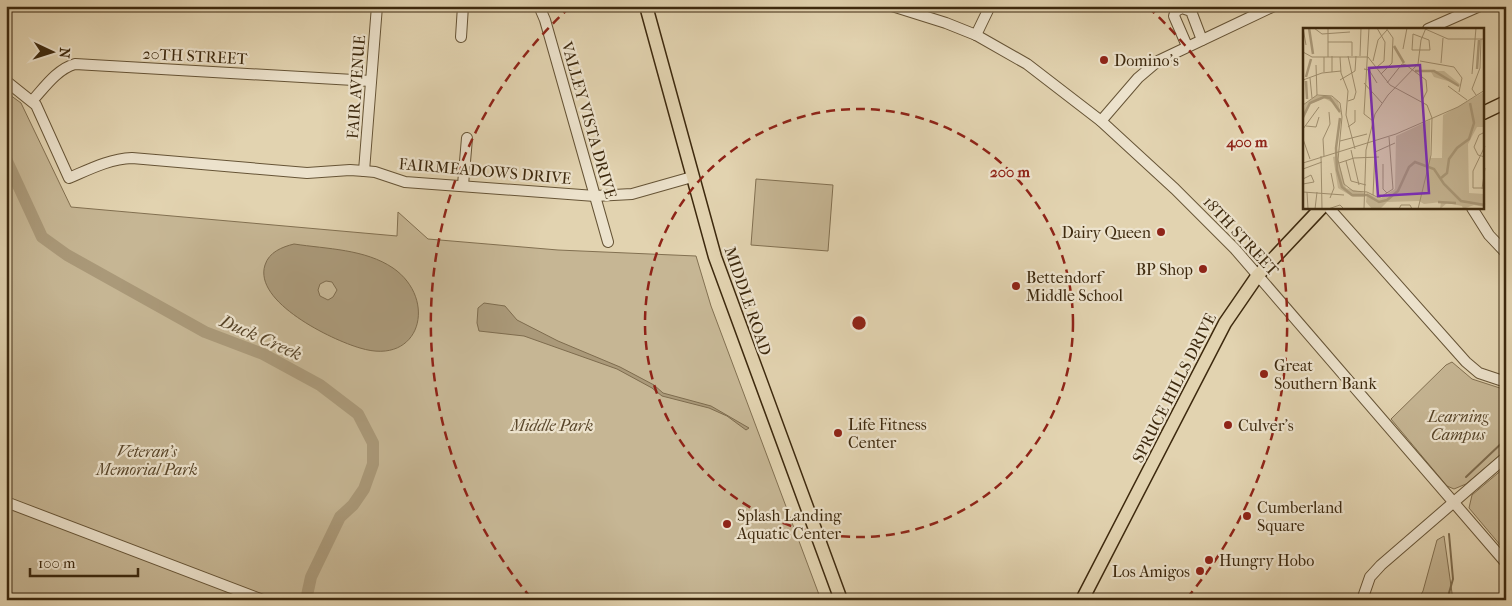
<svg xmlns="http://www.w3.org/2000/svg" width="1512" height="606" viewBox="0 0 1512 606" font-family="'IM FELL French Canon',serif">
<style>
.green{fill:#c6b694;stroke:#827051}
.water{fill:#aa9979;stroke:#7e6c4e;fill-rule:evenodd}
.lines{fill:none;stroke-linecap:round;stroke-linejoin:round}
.stream{stroke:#7e6c4e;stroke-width:2}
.river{stroke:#aa9979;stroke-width:12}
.minor-casing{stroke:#665436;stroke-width:12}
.major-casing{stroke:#3d290e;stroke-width:15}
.minor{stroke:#ece2cc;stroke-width:10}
.major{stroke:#e2d3b0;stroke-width:12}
.ring{fill:none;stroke:#8f2418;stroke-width:2.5;stroke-dasharray:9 6}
.poi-dot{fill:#8f2418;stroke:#ece2cc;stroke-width:2}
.labels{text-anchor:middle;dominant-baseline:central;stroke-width:4.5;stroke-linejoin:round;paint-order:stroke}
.street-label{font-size:16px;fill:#3d290e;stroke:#ece2cc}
.poi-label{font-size:16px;fill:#3d290e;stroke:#ece2cc;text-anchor:start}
.park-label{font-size:16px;font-style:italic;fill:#584529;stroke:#ece2cc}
.water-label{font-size:18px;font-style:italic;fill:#584529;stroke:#ece2cc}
.inset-river{fill:none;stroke:#aa9979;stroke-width:2.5}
.inset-road{fill:none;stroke:#a08f6f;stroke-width:1}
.view{fill:#7b2cbf;fill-opacity:0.15;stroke:#7b2cbf;stroke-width:2.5}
.inset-edge{fill:none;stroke:#3d290e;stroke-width:2.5}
.centre{fill:#8f2418;stroke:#ece2cc;stroke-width:2.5}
.ring-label{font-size:15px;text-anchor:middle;font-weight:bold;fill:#8f2418;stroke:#ece2cc;stroke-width:4.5;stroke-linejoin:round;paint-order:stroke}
</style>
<rect width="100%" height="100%" fill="#e2d3b0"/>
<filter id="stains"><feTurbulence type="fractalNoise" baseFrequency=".004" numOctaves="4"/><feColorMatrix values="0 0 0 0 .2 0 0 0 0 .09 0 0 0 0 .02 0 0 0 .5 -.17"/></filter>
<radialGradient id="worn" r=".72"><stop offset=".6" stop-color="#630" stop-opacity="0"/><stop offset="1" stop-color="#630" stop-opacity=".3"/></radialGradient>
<g class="green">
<polygon points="6,92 21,103 71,207 397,236 398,212 428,239 558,250 696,256 711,306 821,600 6,600"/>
<polygon points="756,179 833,185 828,251 751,245"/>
<polygon points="1452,362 1472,379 1506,390 1506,450 1466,484 1454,489 1447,486 1391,419 1446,365"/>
<polygon points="1504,468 1506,480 1506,552 1469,508 1472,495"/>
<polygon points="1444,536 1453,600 1418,600 1423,591 1437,540"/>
</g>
<g class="water">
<path d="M294,244C327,249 365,249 393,268C438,299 421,367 360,348C332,340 253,302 265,265C269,252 282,247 294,244ZM326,281L332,282L337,290L333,297L328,300L320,296L318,290L320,284Z"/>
<polygon points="484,303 505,306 517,320 558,341 620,367 654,385 663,393 711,406 749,428 746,430 727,416 709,408 662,396 652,388 617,369 524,336 479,331 477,323 478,308"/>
</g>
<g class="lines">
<g class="stream">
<polyline points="1466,477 1506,439"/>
<polyline points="1447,600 1453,579 1449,534"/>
</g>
<polyline class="river" points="6,159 42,237 67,255 205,332 263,354 320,385 358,414 373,443 373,464 364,489 353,505 340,517 311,577 306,600"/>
<g class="minor-casing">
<g id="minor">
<polyline points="539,6 545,20 608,242"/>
<polyline points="892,6 946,23 976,35 1027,64 1101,121 1175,189 1235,249 1506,563"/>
<polyline points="1428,29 1480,6"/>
<polyline points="976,35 990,6"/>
<polyline points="461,37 463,6"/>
<polyline points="1187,46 1174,16 1176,11 1182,8 1191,11 1202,40"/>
<path d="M6,81L36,105L69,178C90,169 109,159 132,158L307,173L350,170L364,171L375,172L405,182L595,196L632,194L692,177"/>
<path d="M32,101C44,88 57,69 75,64L371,81"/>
<polyline points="1101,121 1138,78 1158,61 1274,6"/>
<polyline points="364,171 377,6"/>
<polyline points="463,185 467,138"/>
<polyline points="1329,208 1466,362 1479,373 1506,382"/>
<polyline points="1472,208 1489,235 1506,253"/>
<polyline points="6,502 263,600"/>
<polyline points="1362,600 1370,577 1381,565 1506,457"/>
</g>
</g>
<g class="major-casing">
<g id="major">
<polyline points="646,6 715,257 841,600"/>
<polyline points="1483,113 1506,102"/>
<polyline points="1082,600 1225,323 1258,275 1321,208"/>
</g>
</g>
<use href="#minor" class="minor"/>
<use href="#major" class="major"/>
</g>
<g class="ring">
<circle cx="859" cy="323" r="214"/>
<path d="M531 598A428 428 0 0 1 570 7M1148 7A428 428 0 0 1 1187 598"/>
</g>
<g class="poi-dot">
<circle cx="1104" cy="60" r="5"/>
<circle cx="1161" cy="232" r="5"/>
<circle cx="1203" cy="269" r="5"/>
<circle cx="1016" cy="286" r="5"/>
<circle cx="1264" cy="374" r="5"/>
<circle cx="1228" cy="425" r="5"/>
<circle cx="838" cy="433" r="5"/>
<circle cx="1247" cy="516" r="5"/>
<circle cx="727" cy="524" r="5"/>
<circle cx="1209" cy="560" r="5"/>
<circle cx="1200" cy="571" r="5"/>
</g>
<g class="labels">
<g class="street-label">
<text transform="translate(195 56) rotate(3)">20TH STREET</text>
<text transform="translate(356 87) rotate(-86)">FAIR AVENUE</text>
<text transform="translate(589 120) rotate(74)">VALLEY VISTA DRIVE</text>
<text transform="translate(485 171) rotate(5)">FAIRMEADOWS DRIVE</text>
<text transform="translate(1241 236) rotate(47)">18TH STREET</text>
<text transform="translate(748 301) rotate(71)">MIDDLE ROAD</text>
<text transform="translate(1174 388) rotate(-63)">SPRUCE HILLS DRIVE</text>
</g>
<g class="poi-label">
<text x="1114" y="60">Domino's</text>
<text x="1151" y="232" text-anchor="end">Dairy Queen</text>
<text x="1193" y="269" text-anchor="end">BP Shop</text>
<text x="1026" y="277">Bettendorf<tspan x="1026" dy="18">Middle School</tspan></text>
<text x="1274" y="365">Great<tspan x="1274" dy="18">Southern Bank</tspan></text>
<text x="848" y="424">Life Fitness<tspan x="848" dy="18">Center</tspan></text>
<text x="1238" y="425">Culver's</text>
<text x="1257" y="507">Cumberland<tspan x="1257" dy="18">Square</tspan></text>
<text x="737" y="515">Splash Landing<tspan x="737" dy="18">Aquatic Center</tspan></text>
<text x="1219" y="560">Hungry Hobo</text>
<text x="1190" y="571" text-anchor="end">Los Amigos</text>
</g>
<g class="park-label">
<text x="1458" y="416">Learning<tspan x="1458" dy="18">Campus</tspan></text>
<text x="552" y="425">Middle Park</text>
<text x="147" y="451">Veteran's<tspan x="147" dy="18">Memorial Park</tspan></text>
</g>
<g class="water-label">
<text transform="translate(261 338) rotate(24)">Duck Creek</text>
</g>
</g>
<g transform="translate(1303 28)">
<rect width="181" height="181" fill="#e2d3b0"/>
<path d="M112,43H141L158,57L131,49L128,44ZM181,64V99H174L165,116L166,165L181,166V179L171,177L160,181L159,178L144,175L137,181L138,174L121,176L116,173L84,174L77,181H69L63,174L64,165L76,171L92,161L93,108L127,92V130H139L140,87ZM13,68H27L35,73L38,87L30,75L21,70L7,76L0,93L2,76ZM34,128L43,160L62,165V169H50L35,160L30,129Z" fill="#c6b694"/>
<path class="inset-river" d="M6,0L10,26M91,18L101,35M174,41L176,12M112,43H131L156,58M3,49L8,31M3,53L4,71M0,89L7,75L21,69L27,70L37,84M37,90L33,120L34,142L39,159L49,167H64L76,174L84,172L95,163L106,139L112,134L131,141L141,156L158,173L182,177M138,150L144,145L146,131L154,120L166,111L171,95L167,75M135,174L153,175"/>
<path class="inset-road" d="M0,0L3,17M11,0L19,6L47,4M66,0L61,86L70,93M74,0L82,14L81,33L74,39M120,0L145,11H182M110,6L126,12L127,22H109ZM25,14H49V28M100,21L104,0M0,24L9,29H65L87,57L124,77L129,90M29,28V44M57,28L58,0M25,29V0M37,29L38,45L45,63L43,87L52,121M70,33L75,12L84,2M117,33L151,39L159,50L156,64M138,35L140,10M13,37L14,67M61,41L66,42L74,55M21,44V29M78,46L89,35L90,10L83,0M169,46L173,0M7,50L9,70M0,52L19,45L38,43M37,52L52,43L53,28M61,55L79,75M84,55L99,36L103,37L123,52L124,63L119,73M145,58L164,72M173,67L169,61L177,40L178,11M45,73L51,71L53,64L45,28M0,77L14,67L29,68L37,75L39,89L35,132L41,156L50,163L64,164L76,170L90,161L86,109M3,98L13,99L16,89M45,99L52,94V82M0,101L16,79M182,104L176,107L171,119L175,127L182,129M0,111L7,131M37,113L64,106M182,118L170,143V160H182M48,122L56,157M18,128L19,181M21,128L20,111L27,96L26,84M43,133L48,153L63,157M0,135L93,106L155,79L182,62M36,135L51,130L76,129M80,136V161L84,165M0,141L19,134M0,151L8,147L11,154L0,156M179,161L182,140M0,164L41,167M4,164L5,181M70,167L72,124L92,115M27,170L31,160L28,145M12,181L14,164M25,181L37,177L41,181M61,181L63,122L72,86L85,67L115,36L118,12L123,0M96,181L98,177H107L109,181M115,181L128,127L129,90"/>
<path class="view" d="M117,37L126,165L75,168L66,40Z"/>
<rect width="181" height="181" class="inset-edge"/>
</g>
<circle cx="859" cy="323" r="8" class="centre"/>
<g class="ring-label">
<text x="1247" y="147">400 m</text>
<text x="1010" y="177">200 m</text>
</g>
<rect width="1512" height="606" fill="none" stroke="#e2d3b0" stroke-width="25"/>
<rect x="8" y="8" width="1497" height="591" fill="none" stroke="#3d290e" stroke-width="2.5"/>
<rect x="12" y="12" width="1487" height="581" fill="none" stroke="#3d290e"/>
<g transform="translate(52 52) rotate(94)" stroke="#ece2cc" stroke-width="4" paint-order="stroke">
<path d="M0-4L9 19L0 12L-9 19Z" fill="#3d290e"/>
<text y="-8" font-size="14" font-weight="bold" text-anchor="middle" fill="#3d290e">N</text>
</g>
<path d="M30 568v8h108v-8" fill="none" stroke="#3d290e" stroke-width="2.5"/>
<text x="38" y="568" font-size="15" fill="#3d290e" stroke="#ece2cc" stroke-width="4" paint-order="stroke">100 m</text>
<rect width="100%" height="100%" filter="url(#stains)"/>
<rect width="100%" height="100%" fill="url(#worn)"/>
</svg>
